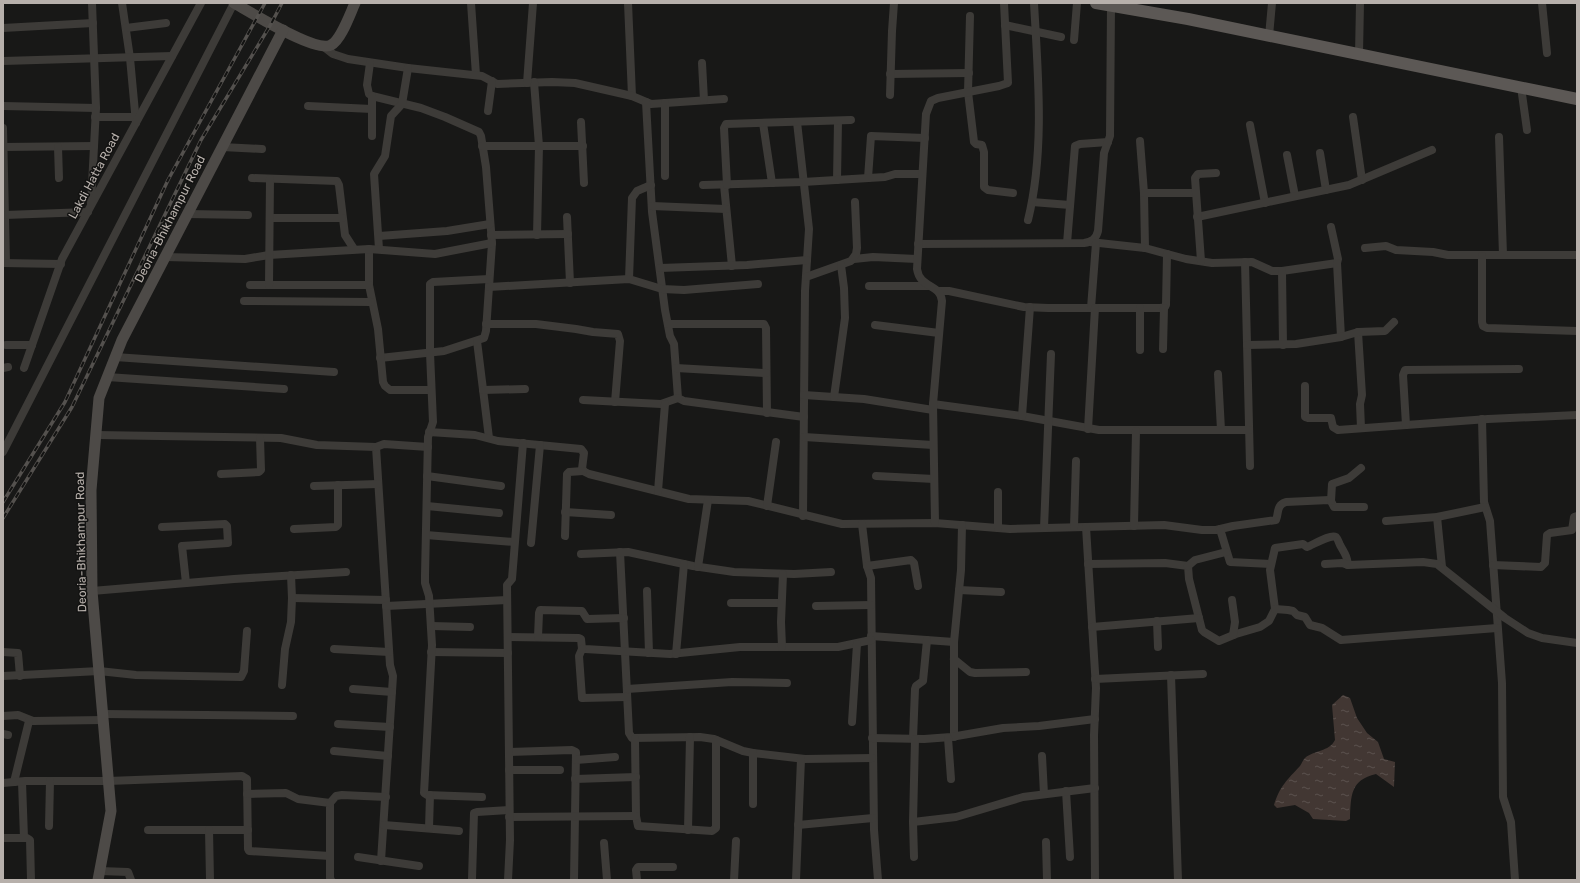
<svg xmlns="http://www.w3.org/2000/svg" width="1580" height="883" viewBox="0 0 1580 883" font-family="Rubik,sans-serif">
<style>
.water{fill:url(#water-ripples)}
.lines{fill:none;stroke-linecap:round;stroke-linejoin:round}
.street{stroke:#3d3b38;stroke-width:8}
.secondary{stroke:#4d4a47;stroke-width:11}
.primary{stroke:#5c5855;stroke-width:12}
.rail-casing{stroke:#54514e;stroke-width:3.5}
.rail{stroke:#131312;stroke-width:2;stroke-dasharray:6;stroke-linecap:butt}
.labels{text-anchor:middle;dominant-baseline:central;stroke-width:3;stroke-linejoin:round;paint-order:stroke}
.street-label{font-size:12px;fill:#b7b0ab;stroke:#131312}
</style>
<defs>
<pattern id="water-ripples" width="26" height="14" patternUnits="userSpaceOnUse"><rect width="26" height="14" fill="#423733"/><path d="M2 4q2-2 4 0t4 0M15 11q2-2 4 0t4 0" fill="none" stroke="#5b514e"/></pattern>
</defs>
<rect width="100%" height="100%" fill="#181817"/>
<path class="water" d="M1343,695L1350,698L1357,718L1367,733L1378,742L1384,759L1395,762L1394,787L1376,774C1350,780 1351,796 1350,819L1346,821L1313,819L1309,813L1295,805L1277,808L1274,805C1280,786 1287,780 1300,766C1302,763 1303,760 1305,758C1314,750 1329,752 1335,740L1332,705Z"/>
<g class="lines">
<g class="street">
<polyline points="122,3 130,58 136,123"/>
<polyline points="471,3 476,75"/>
<polyline points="628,3 632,96"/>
<polyline points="1542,3 1547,53"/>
<polyline points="970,16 968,92 974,142 976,144 982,145 984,152 984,187 988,190 1013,193"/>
<polyline points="1005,25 1061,37"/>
<polyline points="3,28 93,23"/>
<polyline points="126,28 166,23"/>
<polyline points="1269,36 1272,3"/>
<polyline points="1074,40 1077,3"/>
<polyline points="324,47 333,54 348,59 408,68 482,76 497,84 552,82 575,83 632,96 651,104 724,99"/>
<polyline points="1359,54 1360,3"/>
<polyline points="3,61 172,56"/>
<polyline points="370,63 367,85 369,94 372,96 421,108 445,117 479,132 481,136 486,167 492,243 486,331 484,338 444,351 380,358"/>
<polyline points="702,63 704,100"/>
<polyline points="890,74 969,73"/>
<polyline points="534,82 539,146 537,235"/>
<polyline points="527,83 533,3"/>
<polyline points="1521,87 1527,130"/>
<polyline points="890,95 892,31 894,3"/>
<polyline points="646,102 652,212 665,310 670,336 674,344 678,398 684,401 804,417"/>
<polyline points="3,106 96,108"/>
<polyline points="308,106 372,109"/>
<polyline points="488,111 492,81"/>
<polyline points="95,117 136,117"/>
<polyline points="1353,117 1362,180"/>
<polyline points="581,122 584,183"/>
<polyline points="797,122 809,229 805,291 803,516"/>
<polyline points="763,123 772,183"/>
<polyline points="1250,125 1265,203"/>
<polyline points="3,128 6,263"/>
<polyline points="372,136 372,96"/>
<polyline points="1499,137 1503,255"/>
<polyline points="1140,141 1144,193 1145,248"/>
<polyline points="482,146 583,146"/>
<polyline points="3,147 94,146"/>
<polyline points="58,147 59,178"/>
<polyline points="222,147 262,149"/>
<polyline points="1320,153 1326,190"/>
<polyline points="1287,155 1295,196"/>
<polyline points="665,176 665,103"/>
<polyline points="252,178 337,181 339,185 345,235 354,249"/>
<polyline points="868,178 871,136 925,138"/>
<polyline points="837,180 838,121"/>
<polyline points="703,185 803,182 885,177 895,174 922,174"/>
<polyline points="724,185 732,266"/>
<polyline points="727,185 724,128 726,124 851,120"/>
<polyline points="1144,193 1196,193"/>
<polyline points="1032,202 1070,205"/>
<polyline points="91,204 96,108 92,3"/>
<polyline points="652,206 726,209"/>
<polyline points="187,214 248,215"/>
<polyline points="5,215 88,212"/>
<polyline points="567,217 570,283"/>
<polyline points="1197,217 1349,185 1432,150"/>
<polyline points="270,218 342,218"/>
<path d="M1028,220C1045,151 1038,74 1034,3"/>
<polyline points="491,235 568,234"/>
<polyline points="379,236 447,231 490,224"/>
<polyline points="1090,242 1145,248 1186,259 1212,263 1252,262 1272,271 1282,271 1337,263 1338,259 1331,227"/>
<polyline points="1067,243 1075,146 1080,144 1108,142"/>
<path d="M918,244L1084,243C1092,242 1096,239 1098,231L1104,153L1110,136L1111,5"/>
<polyline points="1365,248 1386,246 1396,250 1433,252 1448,255 1577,255"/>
<polyline points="369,249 369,285 378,329 383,382 385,386 390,390 431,390"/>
<polyline points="379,249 374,174 385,156 391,116 402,104 408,68"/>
<polyline points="1482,256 1482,322 1483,326 1487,328 1577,331"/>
<polyline points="165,257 245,259 269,255 369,249 435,254 492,243"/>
<polyline points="854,259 873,257 917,259"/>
<polyline points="1201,261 1195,178 1198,174 1216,173"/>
<polyline points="1245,262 1250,466"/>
<polyline points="3,263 61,264"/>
<polyline points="1337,263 1341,337"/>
<polyline points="660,268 747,265 807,260"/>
<polyline points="1282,271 1283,345"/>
<polyline points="806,277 851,261 856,254 857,248 855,202"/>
<polyline points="629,279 632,198 637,191 651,185"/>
<polyline points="250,285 369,285"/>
<polyline points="269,285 270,179"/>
<polyline points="869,286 929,286"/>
<polyline points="489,287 629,279 662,289 684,290 758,284"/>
<polyline points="938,291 949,291 1024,307 1048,308 1161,308 1165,307 1166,305 1167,254"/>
<polyline points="244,301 371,302"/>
<polyline points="1091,308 1096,243"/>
<polyline points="486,324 536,324 576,329 593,332 618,334 620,341 615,402"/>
<polyline points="668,324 764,324 766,328 767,413"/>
<polyline points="875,325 939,333"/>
<polyline points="1358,332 1362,395 1360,404 1361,428"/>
<polyline points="477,341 489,438"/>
<polyline points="6,345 32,345"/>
<polyline points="1247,345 1296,344 1341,337 1358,332 1385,331 1394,322"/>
<polyline points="1163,349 1164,308"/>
<polyline points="1140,350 1140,308"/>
<polyline points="115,357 334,372"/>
<polyline points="3,368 8,367"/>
<polyline points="24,368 62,259 201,3"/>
<polyline points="676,368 766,373"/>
<polyline points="1218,374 1221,430"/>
<polyline points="107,377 284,389"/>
<polyline points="1305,386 1305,417 1308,418 1331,418 1333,427 1338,430 1488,419 1577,415"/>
<polyline points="483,390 525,389"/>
<polyline points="804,395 864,399 933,410"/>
<polyline points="834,397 845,318 844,288 841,265"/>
<polyline points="583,400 661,404 678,398"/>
<polyline points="933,404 1022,416 1099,430 1249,430"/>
<polyline points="1022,416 1030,307"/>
<polyline points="1482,419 1484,502 1490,521 1502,683 1503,797 1511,822 1515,880"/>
<polyline points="1406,425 1403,375 1405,370 1519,369"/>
<polyline points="1088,429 1095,308"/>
<path d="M429,432L475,435L498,441L581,449L584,453L582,469L585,472L589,474L689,499L748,501L842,524L935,523L1010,529L1164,525L1202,530H1216L1233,526L1276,520C1279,513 1276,505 1286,502L1329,500L1331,501L1334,507H1364"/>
<polyline points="96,435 281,438 317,445 376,447 390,665 393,676 381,861"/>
<polyline points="804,437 933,445"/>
<polyline points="376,447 384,444 428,447"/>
<polyline points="3,452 234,3"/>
<polyline points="221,474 259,472 261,470 260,438"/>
<polyline points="427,476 501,486"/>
<polyline points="876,476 934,479"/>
<polyline points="314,486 378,484"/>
<polyline points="658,491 665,404"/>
<polyline points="998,492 998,528"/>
<polyline points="1331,501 1332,484 1349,478 1361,468"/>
<polyline points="427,506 499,513"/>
<polyline points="767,506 776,442"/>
<polyline points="565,512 611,515"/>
<polyline points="1437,517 1442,567"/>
<polyline points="1386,521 1437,517 1485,507"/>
<path d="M935,523L933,404L942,301C940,283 920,289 917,269L926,114L931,101L938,98L999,86L1008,83L1004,3"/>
<polyline points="862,524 867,566 871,578 874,830 878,880"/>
<polyline points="1134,526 1136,431"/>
<polyline points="162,527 225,524 227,526 228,543 182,546 186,583"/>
<polyline points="1074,527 1076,461"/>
<polyline points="1086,527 1096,688 1094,735 1095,880"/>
<polyline points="1044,528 1051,354"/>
<polyline points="294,529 336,527 338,525 338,485"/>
<polyline points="1220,529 1230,562 1271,564"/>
<polyline points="426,535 514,542"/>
<polyline points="565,536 567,474 569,472 583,471"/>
<polyline points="531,543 540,445"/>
<polyline points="620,552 629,733 632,738 700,737 714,739 743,751 753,753 805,759 872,758"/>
<polyline points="581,554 628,552 693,566 734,572 794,574 831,572"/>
<path d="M1088,564L1165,563L1188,566L1189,579L1202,630L1204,632L1219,641L1236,634L1260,627L1269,621L1275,609L1270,570L1275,548L1303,544L1307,547C1313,545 1330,534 1336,537C1338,539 1339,543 1340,545C1345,554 1347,556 1348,565"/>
<polyline points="1325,564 1342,563 1348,565 1423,562 1437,564 1505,618 1528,633 1542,638 1577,643"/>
<polyline points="1493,565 1541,567 1545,563 1547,535 1550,533 1572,530 1574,517 1577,516"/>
<polyline points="867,566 911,560 914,563 918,586"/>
<polyline points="1188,566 1195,560 1226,552"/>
<polyline points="698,567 708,500"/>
<polyline points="959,590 1001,592"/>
<polyline points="92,591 234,579 346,572"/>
<polyline points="647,591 649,653"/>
<polyline points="292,598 386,600"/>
<polyline points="1232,600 1235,622 1233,635"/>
<polyline points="731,603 781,603"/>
<polyline points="386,606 507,600"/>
<polyline points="816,606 871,605"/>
<polyline points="1275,609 1288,610 1293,611 1297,615 1305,617 1310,625 1322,628 1341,640 1497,628"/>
<polyline points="1157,621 1158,647"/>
<polyline points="432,626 470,627"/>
<polyline points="1092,627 1199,618"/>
<polyline points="871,636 954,642"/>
<polyline points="508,637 579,638 581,639 582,649 585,649 670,654 740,647 838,647 871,640"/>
<polyline points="538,637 539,613 540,610 582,611 587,619 624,618"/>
<polyline points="782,647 781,622 783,574"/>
<polyline points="334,649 389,652"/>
<polyline points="582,649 579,656 582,698 627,697"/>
<polyline points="3,652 18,653 20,676"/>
<polyline points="431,652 508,653"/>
<polyline points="676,654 684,564"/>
<polyline points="954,659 970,672 975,673 1026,672"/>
<polyline points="1171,675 1178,880"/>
<polyline points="3,676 99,671 136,675 241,677 244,671 247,631"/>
<polyline points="1095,679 1203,674"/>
<polyline points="282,685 285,649 291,622 292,598 291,575"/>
<polyline points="353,689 392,692"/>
<polyline points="627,689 732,682 787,683"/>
<polyline points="103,714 293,716"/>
<polyline points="3,716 18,715 33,721 103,720"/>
<polyline points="852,722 857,644"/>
<polyline points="338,724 390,727"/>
<polyline points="3,734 8,735"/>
<polyline points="954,737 954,642 961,570 962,525"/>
<polyline points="872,738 924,739 951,737 1003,728 1039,726 1095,719"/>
<polyline points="948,738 951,779"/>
<polyline points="635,739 636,816 638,826 712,831 716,828 716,740"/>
<polyline points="913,739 915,689 916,686 923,681 927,640"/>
<polyline points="334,751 388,756"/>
<polyline points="509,752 572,750 576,752 574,880"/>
<polyline points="753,753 753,804"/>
<polyline points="1042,756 1044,794"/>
<polyline points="576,760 615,757"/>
<polyline points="509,770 560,770"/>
<polyline points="575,779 636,777"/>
<polyline points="14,782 29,721"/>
<polyline points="22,782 24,838"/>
<polyline points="3,783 25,781 108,781 242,776 247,779 248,849 249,851 330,856"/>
<polyline points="1066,791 1070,857"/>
<polyline points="247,794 286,793 298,799 330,803 330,878 331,880"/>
<polyline points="482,797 427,795 424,793 432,645 429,596 425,583 425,575 428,437 433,422 430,353 430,284 433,282 489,279"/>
<polyline points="330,803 336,796 342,795 386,797"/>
<polyline points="509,817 636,816"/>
<polyline points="913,822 956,817 1023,797 1095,788"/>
<polyline points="384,825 459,831"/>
<polyline points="798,825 873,818"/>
<polyline points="49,826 50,781"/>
<polyline points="429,828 430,795"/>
<polyline points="148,830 248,830"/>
<polyline points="209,830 210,880"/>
<polyline points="688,830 690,737"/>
<polyline points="3,838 27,838 30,840 31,880"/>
<polyline points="1046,842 1047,880"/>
<polyline points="604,843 607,880"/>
<polyline points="358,857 419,866"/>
<polyline points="914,857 913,822 915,739"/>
<polyline points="100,871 128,872 131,880"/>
<polyline points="472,879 474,813 477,812 509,810"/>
<polyline points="508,880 510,840 507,585 512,579 523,443"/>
<polyline points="637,880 636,870 638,867 673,867"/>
<polyline points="734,880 736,841"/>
<polyline points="796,880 801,759"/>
</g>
<g class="secondary">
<path d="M234,3C250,12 316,53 331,45C341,40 350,14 355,3"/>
<polyline points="98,880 111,811 92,591 91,490 99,398 122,340 283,30"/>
</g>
<polyline class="primary" points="1096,3 1188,19 1577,99"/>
<g class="rail-casing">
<g id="rail">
<polyline points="3,502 65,402 168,180 265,3"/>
<polyline points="3,518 72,407 201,140 271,24 282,3"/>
</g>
</g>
<use href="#rail" class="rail"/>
</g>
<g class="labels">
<g class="street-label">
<text transform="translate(94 176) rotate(-62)">Lakdi Hatta Road</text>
<text transform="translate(170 219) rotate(-63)">Deoria-Bhikhampur Road</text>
<text transform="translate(81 542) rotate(-91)">Deoria-Bhikhampur Road</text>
</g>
</g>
<rect width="1580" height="883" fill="none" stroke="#b7b0ab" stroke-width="8"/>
</svg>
